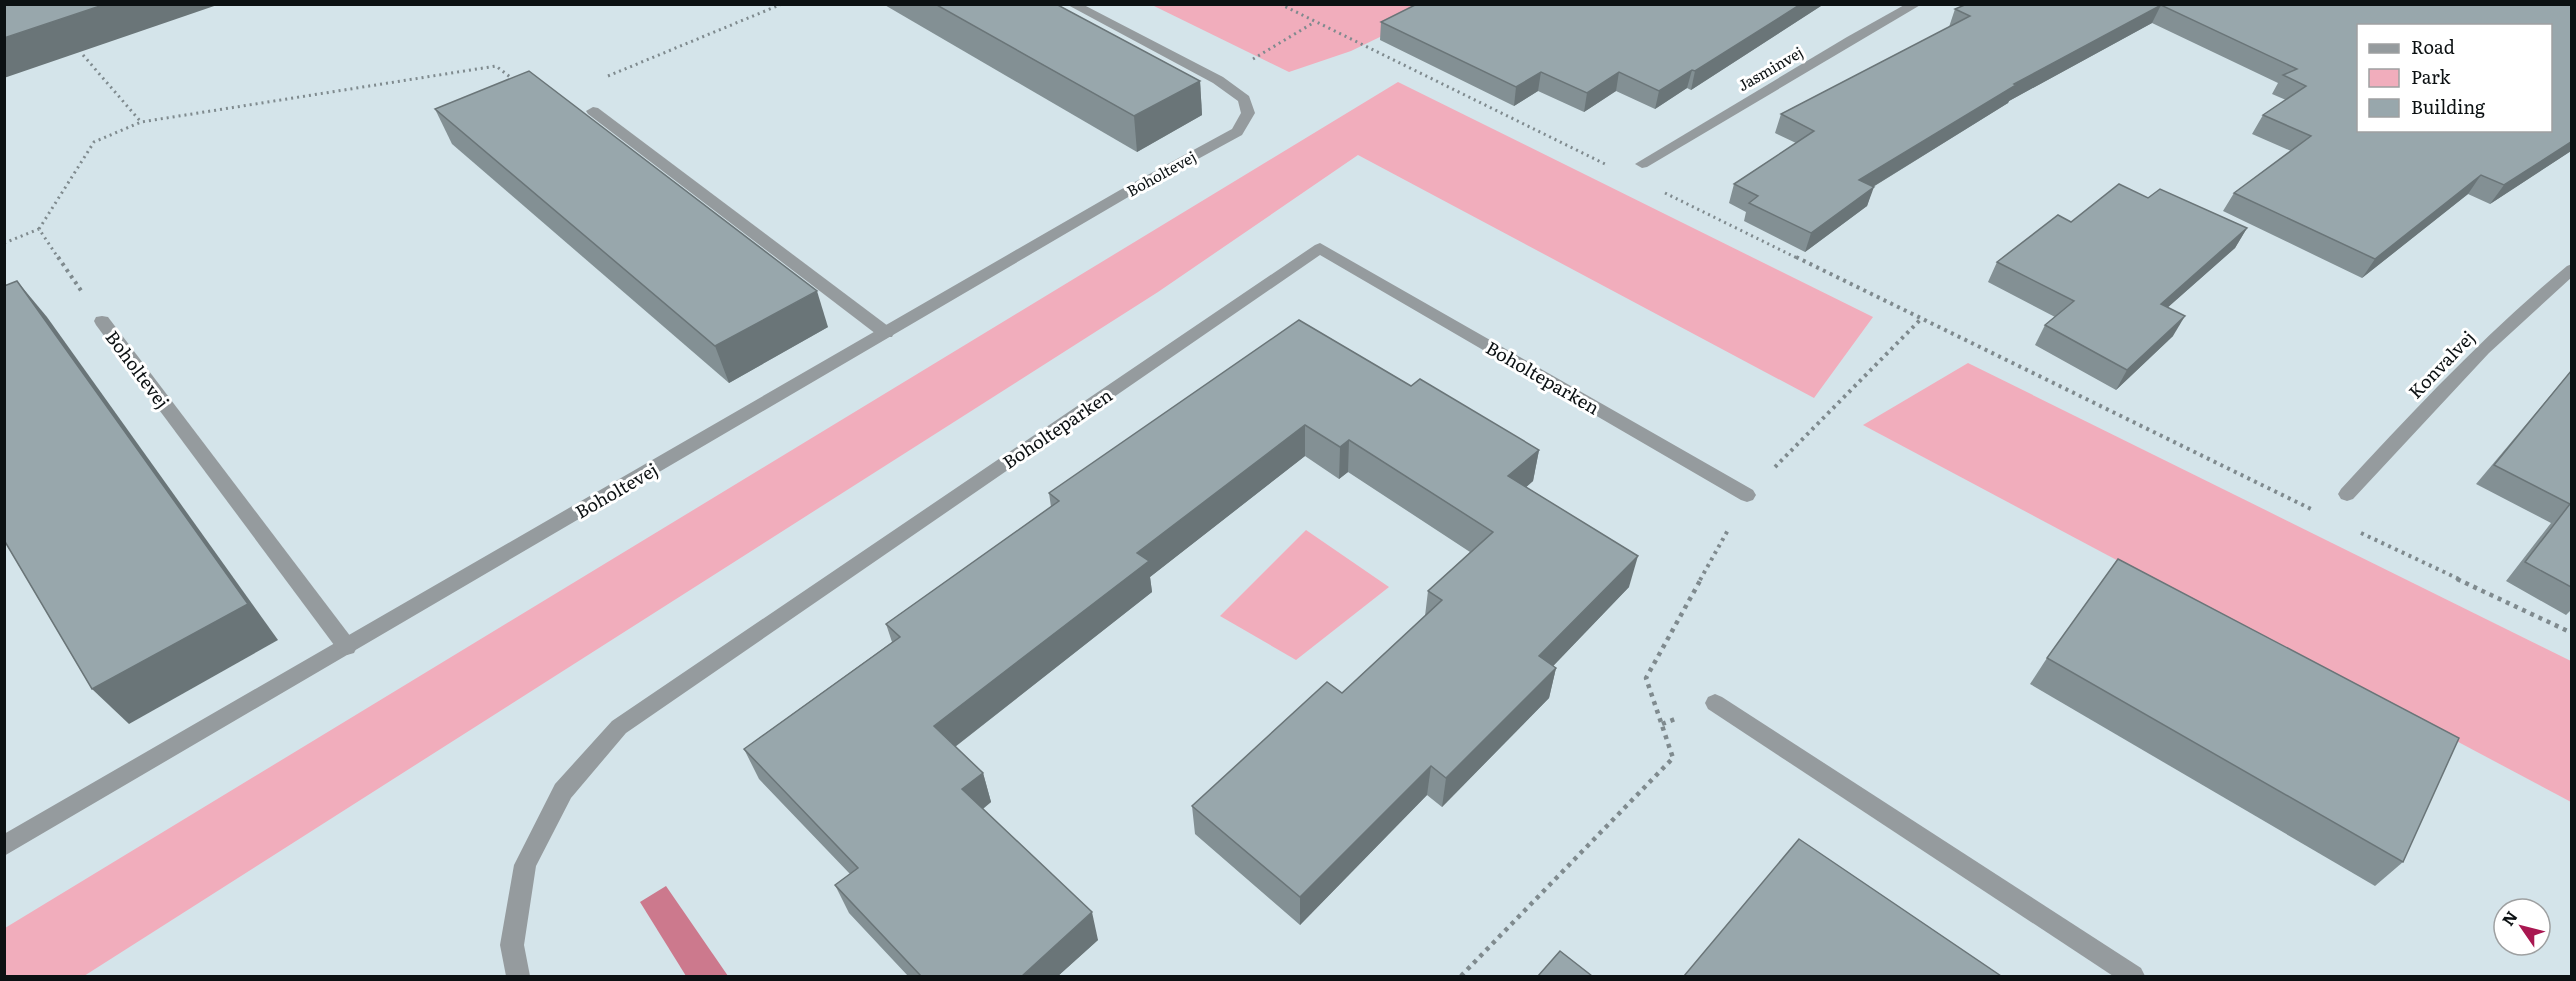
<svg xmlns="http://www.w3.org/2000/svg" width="2576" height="981" viewBox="0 0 2576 981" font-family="Literata,serif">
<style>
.green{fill:#f1adbc}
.water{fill:#cc798d}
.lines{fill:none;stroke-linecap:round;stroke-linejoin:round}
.path-far2{stroke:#7f8a8e;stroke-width:3;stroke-dasharray:2 4;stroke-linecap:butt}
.path-far1{stroke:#7f8a8e;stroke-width:4;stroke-dasharray:3 4.5;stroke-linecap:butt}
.path{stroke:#7f8a8e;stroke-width:4.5;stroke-dasharray:4 5;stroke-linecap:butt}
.service{fill:#959b9e;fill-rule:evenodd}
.minor{fill:#959b9e;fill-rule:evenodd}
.wall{fill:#839094}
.shaded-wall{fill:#6a7578}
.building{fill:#98a7ac;stroke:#6a7578;stroke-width:1.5;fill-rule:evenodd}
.labels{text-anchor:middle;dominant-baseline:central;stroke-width:6;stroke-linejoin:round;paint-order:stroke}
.far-street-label{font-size:15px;fill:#0c1113;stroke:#fff}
.street-label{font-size:18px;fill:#0c1113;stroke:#fff}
</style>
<rect width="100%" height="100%" fill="#d4e4ea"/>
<g class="green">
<polygon points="1152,5 1446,5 1351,51 1289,72"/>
<polygon points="1398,82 1873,317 1814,398 1358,155 1158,292 84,976 5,976 5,928"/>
<polygon points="1968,363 2571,661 2571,802 1863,425"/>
<polygon points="1306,530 1389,587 1296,660 1220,616"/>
</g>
<polygon class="water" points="666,886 728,976 686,976 640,902"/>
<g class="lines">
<g class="path-far2">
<polyline points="1280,4 1605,164"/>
<polyline points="83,55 141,122"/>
<polyline points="1253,59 1313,23"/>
<polyline points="608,76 782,4"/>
<polyline points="1665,193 1799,259"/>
<polyline points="39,229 94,142 141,122 496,66 514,80"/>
<polyline points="4,243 39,229 59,259"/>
</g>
<g class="path-far1">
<polyline points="58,257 82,292"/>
<polyline points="1796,257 2311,509"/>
<polyline points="1775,467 1920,320"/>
<polyline points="2361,533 2461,580"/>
<polyline points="1700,580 1728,530"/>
</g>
<g class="path">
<polyline points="2457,579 2572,633"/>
<polyline points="1662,724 1678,718"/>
<polyline points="1461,976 1673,758 1646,678 1701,579"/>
</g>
<g class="service">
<polygon points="1066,4 1082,4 1223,77 1249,96 1255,113 1242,135 1130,196 4,856 4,834 1120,190 1232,129 1241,113 1238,101 1213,83"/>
<polygon points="1715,694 1722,697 2141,968 2145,976 2113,976 1708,709 1705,703 1708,697"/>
</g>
<g class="minor">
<polygon points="1906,4 1922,4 1647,167 1642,168 1635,164 1847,37"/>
<polygon points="593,107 598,108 892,329 894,333 892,337 880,337 588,114 586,111"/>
<polygon points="1320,243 1753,490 1756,495 1753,500 1747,502 1741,500 1320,255 626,733 571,798 536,866 524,945 530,976 506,976 500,945 514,865 555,784 612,721 1315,245"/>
<path d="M2572,264V277L2489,353L2353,499L2347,501L2341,499L2338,494L2341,489C2413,411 2485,334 2567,266Z"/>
<polygon points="102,316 108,317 354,641 357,647 354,653 347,655 340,653 96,325 94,321 96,317"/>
</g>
</g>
<g class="wall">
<polygon points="883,4 1056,4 1200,81 1202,115 1137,152"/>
<polygon points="1824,4 1691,90 1687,88 1655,109 1616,91 1584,112 1538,91 1514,106 1380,40 1381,22"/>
<polygon points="1967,4 2571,4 2571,151 2490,204 2468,194 2362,278 2223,211 2234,193 2291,151 2252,134 2263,115 2286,100 2272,94 2278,83 2152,23 2009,101 2008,103 1873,187 1867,206 1805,252 1744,221 1746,212 1729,203 1734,184 1796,143 1775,133 1781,114 1949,27 1955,9"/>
<polygon points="435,109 828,327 729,383 452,144"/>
<polygon points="2148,198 2247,228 2235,248 2168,307 2173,336 2116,390 2035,345 2045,325 2055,317 1988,282 1997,262"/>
<polygon points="2571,371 2571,610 2566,615 2506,581 2551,523 2476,484"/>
<polygon points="1411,386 1539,450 1533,481 1526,487 1629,587 1553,666 1556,668 1549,698 1442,807 1427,795 1300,925 1195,834 1192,806 1342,693 1425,616 1428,591 1470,552 1348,472 1339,479 1305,456 1150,577 1152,592 955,747 983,773 991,802 983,809 1098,940 1058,976 908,976 849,913 835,885 850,874 759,779 744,749 892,642 886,624 1051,507 1049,493"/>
<polygon points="2047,658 2403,862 2375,886 2030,684"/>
</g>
<g class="shaded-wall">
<polygon points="106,4 220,4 4,78 4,38"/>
<polygon points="1801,4 1824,4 1691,90 1695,71"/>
<polygon points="2161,5 2152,23 2009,101 2008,103 1853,199 1859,180 2014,84"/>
<polygon points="1692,70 1687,88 1655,109 1659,91"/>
<polygon points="1541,72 1538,91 1514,106 1516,87"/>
<polygon points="1619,72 1616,91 1584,112 1587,93"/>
<polygon points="1200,81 1202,115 1137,152 1134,116"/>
<polygon points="2571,142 2571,151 2490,204 2504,185"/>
<polygon points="2481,175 2468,194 2362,278 2375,259"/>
<polygon points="1874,187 1867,206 1805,252 1811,233"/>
<polygon points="2247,228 2235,248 2149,324 2161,304"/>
<polygon points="17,281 47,317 278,640 129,724 92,689"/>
<polygon points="817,291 828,327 729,383 715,346"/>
<polygon points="2185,316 2173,336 2116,390 2127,370"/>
<polygon points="1305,425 1305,456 1150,577 1152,592 943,756 934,726 1137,553"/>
<polygon points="1349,440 1348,472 1339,479 1340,447"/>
<polygon points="1539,450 1533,481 1503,508 1508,476"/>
<polygon points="1638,556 1629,587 1533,687 1539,656"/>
<polygon points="1556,668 1549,698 1442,807 1446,778"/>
<polygon points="1431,766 1427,795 1300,925 1300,897"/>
<polygon points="983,773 991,802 971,818 962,789"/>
<polygon points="1092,912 1098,940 1058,976 1022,976"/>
</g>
<g class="building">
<polygon points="4,4 106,4 4,38"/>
<polygon points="935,4 1056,4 1200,81 1134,116"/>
<polygon points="1417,4 1801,4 1695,71 1692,70 1659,91 1619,72 1587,93 1541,72 1516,87 1381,22"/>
<path d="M1967,4H2571V142L2504,185L2481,175L2375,259L2234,193L2311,136L2263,115L2306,86L2283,75L2297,69L2161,5L2014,84L2016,85L1859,180L1874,187L1811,233L1749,203L1758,196L1734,184L1814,131L1781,114L1970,16L1955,9ZM2358,26H2550V130H2358Z"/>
<polygon points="529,71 817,291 715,346 435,109"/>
<polygon points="2119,184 2148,198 2160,189 2247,228 2161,304 2185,316 2127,370 2045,325 2074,301 1997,262 2058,215 2071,222"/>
<polygon points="17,281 248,604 92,689 4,540 4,286"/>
<polygon points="1299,320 1411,386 1420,379 1539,450 1508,476 1638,556 1539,656 1556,668 1446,778 1431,766 1300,897 1192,806 1327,682 1342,693 1442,600 1428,591 1493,532 1349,440 1340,447 1305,425 1137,553 1149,561 934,726 983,773 962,789 1092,912 1022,976 921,976 835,885 858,868 744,749 900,637 886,624 1059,501 1049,493"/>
<polygon points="2571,371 2571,587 2525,562 2570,504 2494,465"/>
<polygon points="2118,559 2459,738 2403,862 2047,658"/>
<polygon points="1799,839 2001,976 1684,976"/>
<polygon points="1560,951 1592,976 1538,976"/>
</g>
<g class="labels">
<g class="far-street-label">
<text transform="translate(1770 68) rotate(-30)">Jasminvej</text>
<text transform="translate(1161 173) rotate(-29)">Boholtevej</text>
</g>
<g class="street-label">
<text transform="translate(2441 364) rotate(-46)">Konvalvej</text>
<text transform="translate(138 369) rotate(53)">Boholtevej</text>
<text transform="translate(1543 377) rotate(30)">Boholteparken</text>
<text transform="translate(1057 428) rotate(-34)">Boholteparken</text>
<text transform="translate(616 490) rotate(-30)">Boholtevej</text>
</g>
</g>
<rect width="2576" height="981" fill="none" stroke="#0c1113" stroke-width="12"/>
<rect x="2357" y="24" width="195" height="108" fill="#ffffff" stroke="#9ea0a1" stroke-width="1.5"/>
<rect x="2369" y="44" width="30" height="9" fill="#959b9e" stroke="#9ea0a1" stroke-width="1.5"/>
<text x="2411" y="54" font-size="18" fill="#0c1113">Road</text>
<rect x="2369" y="69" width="30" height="18" fill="#f1adbc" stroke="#9ea0a1" stroke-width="1.5"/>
<text x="2411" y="84" font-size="18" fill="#0c1113">Park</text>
<rect x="2369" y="99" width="30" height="18" fill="#98a7ac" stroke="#9ea0a1" stroke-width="1.5"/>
<text x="2411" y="114" font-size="18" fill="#0c1113">Building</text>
<g transform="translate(2522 927) rotate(305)"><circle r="28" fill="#ffffff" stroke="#9ea0a1" stroke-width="1.5"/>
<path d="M0-4.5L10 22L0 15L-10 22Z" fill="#a91751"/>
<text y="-9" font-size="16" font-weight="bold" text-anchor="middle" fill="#0c1113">N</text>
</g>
</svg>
